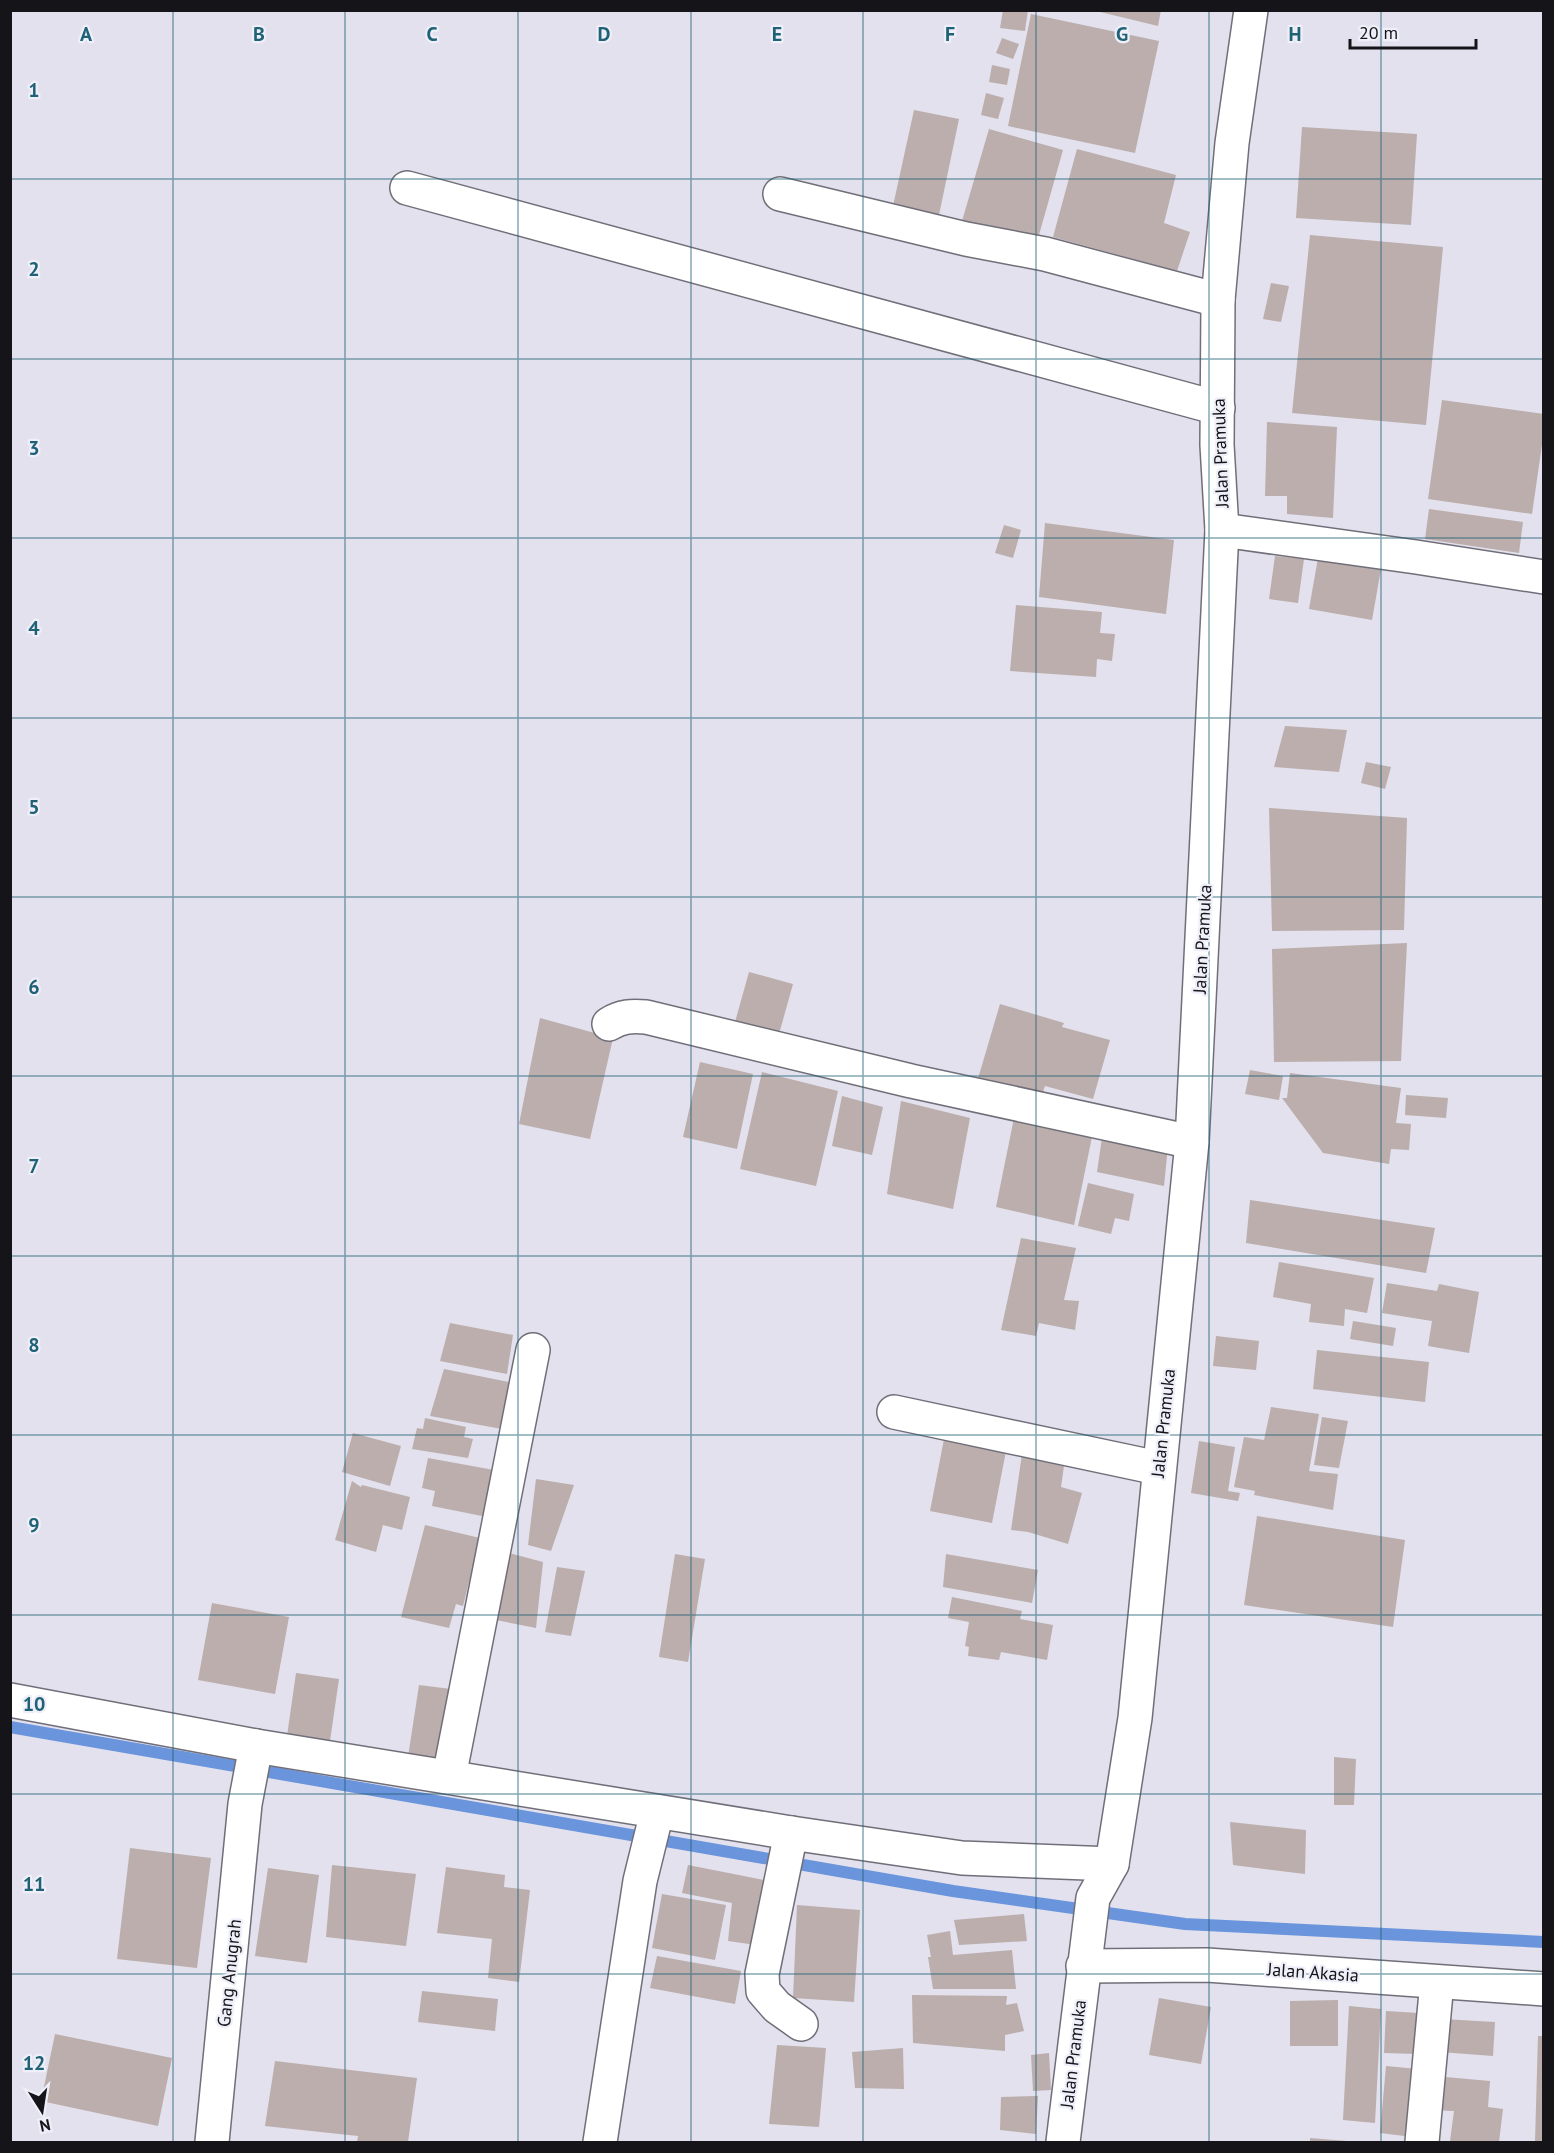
<svg xmlns="http://www.w3.org/2000/svg" width="1554" height="2153" viewBox="0 0 1554 2153" font-family="'PT Sans',sans-serif">
<style>
.lines{fill:none;stroke-linecap:round;stroke-linejoin:round}
.stream{stroke:#6a94dc;stroke-width:12}
.building{fill:#bbaeac}
.minor-casing{stroke:#706f79;stroke-width:36}
.minor{stroke:#fff;stroke-width:33}
.grid{fill:none;stroke:#1f6175;stroke-width:1.5;stroke-opacity:0.55}
.labels{text-anchor:middle;dominant-baseline:central;stroke-width:4.5;stroke-linejoin:round;paint-order:stroke}
.street-label{font-size:18px;fill:#151519;stroke:#efeffa}
.grid-label{font-size:20px;text-anchor:middle;font-weight:bold;fill:#1f6175;stroke:#efeffa;stroke-width:4.5;stroke-linejoin:round;paint-order:stroke}
</style>
<rect width="100%" height="100%" fill="#e2e1ed"/>
<g class="lines">
<polyline class="stream" points="10,1727 953,1891 1185,1924 1544,1942"/>
</g>
<g class="building">
<polygon points="1003,10 1028,10 1025,31 1000,28"/>
<polygon points="1092,10 1161,10 1158,26"/>
<polygon points="1031,14 1159,41 1135,153 1008,126"/>
<polygon points="1002,38 1019,44 1013,59 996,53"/>
<polygon points="992,65 1010,69 1007,85 989,82"/>
<polygon points="986,93 1004,98 998,119 981,115"/>
<polygon points="914,110 959,119 939,215 893,206"/>
<polygon points="1302,127 1417,134 1411,225 1296,218"/>
<polygon points="989,129 1063,150 1037,242 962,221"/>
<polygon points="1077,149 1176,175 1164,223 1190,232 1177,271 1053,237"/>
<polygon points="1310,235 1443,247 1426,425 1292,413"/>
<polygon points="1271,283 1289,286 1281,322 1263,319"/>
<polygon points="1442,400 1544,414 1544,431 1532,514 1428,499"/>
<polygon points="1267,422 1337,427 1333,518 1287,514 1287,496 1265,496"/>
<polygon points="1429,509 1523,522 1519,553 1425,539"/>
<polygon points="1045,523 1174,540 1166,614 1039,597"/>
<polygon points="1004,525 1021,530 1013,558 995,553"/>
<polygon points="1275,556 1304,559 1298,603 1269,599"/>
<polygon points="1318,558 1381,569 1372,620 1309,609"/>
<polygon points="1016,605 1102,612 1100,633 1115,634 1112,661 1097,659 1096,677 1010,671"/>
<polygon points="1285,726 1347,730 1339,772 1274,767"/>
<polygon points="1366,762 1391,767 1385,789 1361,783"/>
<polygon points="1269,808 1407,818 1404,930 1272,931"/>
<polygon points="1407,943 1401,1061 1274,1062 1272,949"/>
<polygon points="749,972 793,984 779,1034 735,1022"/>
<polygon points="1000,1004 1064,1023 1062,1027 1110,1040 1093,1099 1045,1086 1040,1100 977,1082"/>
<polygon points="540,1018 613,1038 590,1139 519,1124"/>
<polygon points="700,1062 753,1074 737,1149 683,1137"/>
<polygon points="1250,1070 1283,1076 1279,1100 1245,1094"/>
<polygon points="762,1072 838,1091 816,1186 740,1169"/>
<polygon points="1290,1073 1401,1088 1396,1123 1411,1124 1409,1150 1391,1149 1389,1164 1323,1153 1282,1098 1287,1098"/>
<polygon points="1406,1095 1448,1098 1446,1118 1405,1115"/>
<polygon points="842,1096 883,1107 872,1155 832,1146"/>
<polygon points="901,1101 970,1118 953,1209 887,1194"/>
<polygon points="1015,1113 1094,1127 1074,1225 996,1207"/>
<polygon points="1103,1131 1168,1146 1164,1186 1097,1172"/>
<polygon points="1088,1183 1134,1194 1129,1221 1115,1218 1111,1234 1078,1226"/>
<polygon points="1250,1200 1435,1228 1426,1273 1246,1243"/>
<polygon points="1021,1238 1076,1248 1064,1300 1079,1301 1075,1330 1039,1323 1036,1336 1001,1330"/>
<polygon points="1279,1262 1374,1278 1367,1313 1345,1309 1344,1326 1309,1322 1311,1304 1273,1297"/>
<polygon points="1387,1283 1437,1291 1439,1284 1479,1292 1469,1353 1428,1346 1432,1321 1382,1313"/>
<polygon points="1353,1321 1396,1328 1393,1346 1350,1339"/>
<polygon points="450,1323 513,1335 507,1374 440,1361"/>
<polygon points="1216,1336 1259,1341 1256,1370 1213,1366"/>
<polygon points="1317,1350 1429,1362 1425,1402 1313,1389"/>
<polygon points="444,1369 514,1383 502,1429 430,1416"/>
<polygon points="1271,1407 1319,1414 1309,1471 1338,1474 1333,1510 1254,1495 1255,1491 1234,1487 1244,1437 1264,1440"/>
<polygon points="1322,1417 1348,1421 1339,1468 1314,1465"/>
<polygon points="425,1418 466,1427 464,1437 473,1439 468,1458 412,1449 417,1428 423,1429"/>
<polygon points="353,1433 401,1446 390,1486 342,1472"/>
<polygon points="945,1434 1007,1446 992,1523 930,1511"/>
<polygon points="1199,1441 1235,1447 1228,1491 1240,1493 1238,1501 1191,1493"/>
<polygon points="1022,1454 1065,1459 1061,1487 1082,1493 1068,1544 1028,1532 1011,1530"/>
<polygon points="428,1458 494,1470 487,1517 432,1506 435,1491 422,1488"/>
<polygon points="536,1479 574,1485 551,1551 528,1545"/>
<polygon points="352,1481 361,1487 362,1485 410,1497 402,1530 383,1525 376,1552 335,1540"/>
<polygon points="1257,1516 1405,1540 1393,1627 1244,1605"/>
<polygon points="425,1525 480,1538 463,1606 456,1604 449,1628 401,1617"/>
<polygon points="505,1552 543,1562 536,1628 491,1619"/>
<polygon points="675,1554 705,1559 688,1662 659,1657"/>
<polygon points="946,1554 1038,1570 1032,1603 943,1587"/>
<polygon points="557,1567 585,1571 571,1636 545,1632"/>
<polygon points="952,1597 1022,1611 1020,1619 1053,1625 1047,1660 1001,1652 999,1660 968,1656 969,1647 965,1646 969,1622 948,1618"/>
<polygon points="212,1603 289,1617 275,1694 198,1680"/>
<polygon points="296,1673 339,1679 330,1741 287,1736"/>
<polygon points="419,1685 451,1689 440,1761 408,1757"/>
<polygon points="1334,1757 1356,1759 1354,1805 1334,1805"/>
<polygon points="1230,1822 1306,1830 1305,1874 1233,1865"/>
<polygon points="130,1848 211,1858 197,1968 117,1959"/>
<polygon points="332,1865 416,1874 406,1946 326,1937"/>
<polygon points="688,1865 764,1880 756,1945 728,1941 732,1903 682,1893"/>
<polygon points="446,1867 505,1875 504,1887 530,1890 519,1982 488,1978 492,1939 437,1933"/>
<polygon points="268,1868 319,1875 307,1963 255,1956"/>
<polygon points="662,1894 726,1905 715,1960 652,1948"/>
<polygon points="797,1905 860,1910 854,2002 793,1998"/>
<polygon points="1024,1914 1027,1941 959,1945 954,1920"/>
<polygon points="950,1931 953,1955 1012,1950 1016,1989 933,1989 928,1957 931,1957 927,1935"/>
<polygon points="657,1956 741,1971 735,2004 650,1988"/>
<polygon points="422,1991 498,1999 495,2031 418,2022"/>
<polygon points="912,1995 1007,1996 1006,2005 1017,2003 1024,2031 1005,2035 1005,2051 913,2043"/>
<polygon points="1159,1998 1211,2007 1201,2064 1149,2055"/>
<polygon points="1338,2000 1338,2046 1290,2046 1290,2001"/>
<polygon points="1349,2006 1381,2009 1375,2123 1343,2120"/>
<polygon points="1386,2011 1419,2013 1417,2054 1384,2053"/>
<polygon points="1442,2019 1495,2022 1493,2056 1440,2052"/>
<polygon points="55,2034 172,2058 158,2126 41,2101"/>
<polygon points="1538,2036 1544,2036 1544,2142 1535,2142"/>
<polygon points="777,2045 826,2048 819,2127 769,2124"/>
<polygon points="903,2048 904,2089 855,2088 852,2052"/>
<polygon points="1049,2053 1051,2090 1033,2091 1031,2055"/>
<polygon points="275,2061 417,2078 408,2142 357,2142 358,2136 265,2126"/>
<polygon points="1386,2066 1418,2069 1413,2137 1380,2133"/>
<polygon points="1434,2076 1490,2081 1488,2107 1503,2109 1499,2142 1450,2141 1454,2111 1431,2110"/>
<polygon points="1038,2096 1036,2134 1000,2130 1001,2097"/>
<polygon points="1310,2138 1347,2141 1347,2142 1310,2142"/>
</g>
<g class="lines">
<g class="minor-casing">
<g id="minor">
<polyline points="407,188 1218,408"/>
<polyline points="780,194 966,239 1045,254 1218,300"/>
<polyline points="1222,530 1416,557 1544,577"/>
<path d="M609,1024C622,1016 631,1016 646,1017L911,1081L1192,1142"/>
<polyline points="894,1412 1158,1468"/>
<polyline points="10,1700 256,1746 791,1833 962,1858 1112,1864"/>
<polyline points="449,1777 533,1350"/>
<polyline points="791,1833 762,1974 763,1991 777,2007 801,2024"/>
<polyline points="1083,1966 1207,1965 1544,1989"/>
<polyline points="212,2142 245,1804 256,1746"/>
<polyline points="600,2142 640,1881 657,1812"/>
<polyline points="1063,2142 1093,1898 1112,1864 1135,1718 1192,1142 1222,530 1217,445 1218,300 1232,143 1251,10"/>
<polyline points="1422,2142 1437,1982"/>
</g>
</g>
<use href="#minor" class="minor"/>
</g>
<path class="grid" d="M173,10V2142M345,10V2142M518,10V2142M691,10V2142M863,10V2142M1036,10V2142M1209,10V2142M1381,10V2142M10,179H1544M10,359H1544M10,538H1544M10,718H1544M10,897H1544M10,1076H1544M10,1256H1544M10,1435H1544M10,1615H1544M10,1794H1544M10,1974H1544"/>
<g class="labels">
<g class="street-label">
<text transform="translate(1220 453) rotate(-92)">Jalan Pramuka</text>
<text transform="translate(1202 939) rotate(-87)">Jalan Pramuka</text>
<text transform="translate(1163 1423) rotate(-84)">Jalan Pramuka</text>
<text transform="translate(1313 1972) rotate(4)">Jalan Akasia</text>
<text transform="translate(229 1973) rotate(-84)">Gang Anugrah</text>
<text transform="translate(1073 2054) rotate(-83)">Jalan Pramuka</text>
</g>
</g>
<g class="grid-label">
<text x="86" y="41">A</text>
<text x="259" y="41">B</text>
<text x="432" y="41">C</text>
<text x="604" y="41">D</text>
<text x="777" y="41">E</text>
<text x="950" y="41">F</text>
<text x="1122" y="41">G</text>
<text x="1295" y="41">H</text>
<text x="34" y="97">1</text>
<text x="34" y="276">2</text>
<text x="34" y="455">3</text>
<text x="34" y="635">4</text>
<text x="34" y="814">5</text>
<text x="34" y="994">6</text>
<text x="34" y="1173">7</text>
<text x="34" y="1352">8</text>
<text x="34" y="1532">9</text>
<text x="34" y="1711">10</text>
<text x="34" y="1891">11</text>
<text x="34" y="2070">12</text>
</g>
<rect width="1554" height="2153" fill="none" stroke="#151519" stroke-width="24"/>
<g transform="translate(42 2111) rotate(168)" stroke="#efeffa" stroke-width="4.5" paint-order="stroke">
<path d="M0-4.5L10 22L0 15L-10 22Z" fill="#151519"/>
<text y="-9" font-size="16" font-weight="bold" text-anchor="middle" fill="#151519">N</text>
</g>
<path d="M1350 39v9h126v-9" fill="none" stroke="#151519" stroke-width="3"/>
<text x="1359" y="39" font-size="18" fill="#151519" stroke="#efeffa" stroke-width="4.5" paint-order="stroke">20 m</text>
</svg>
